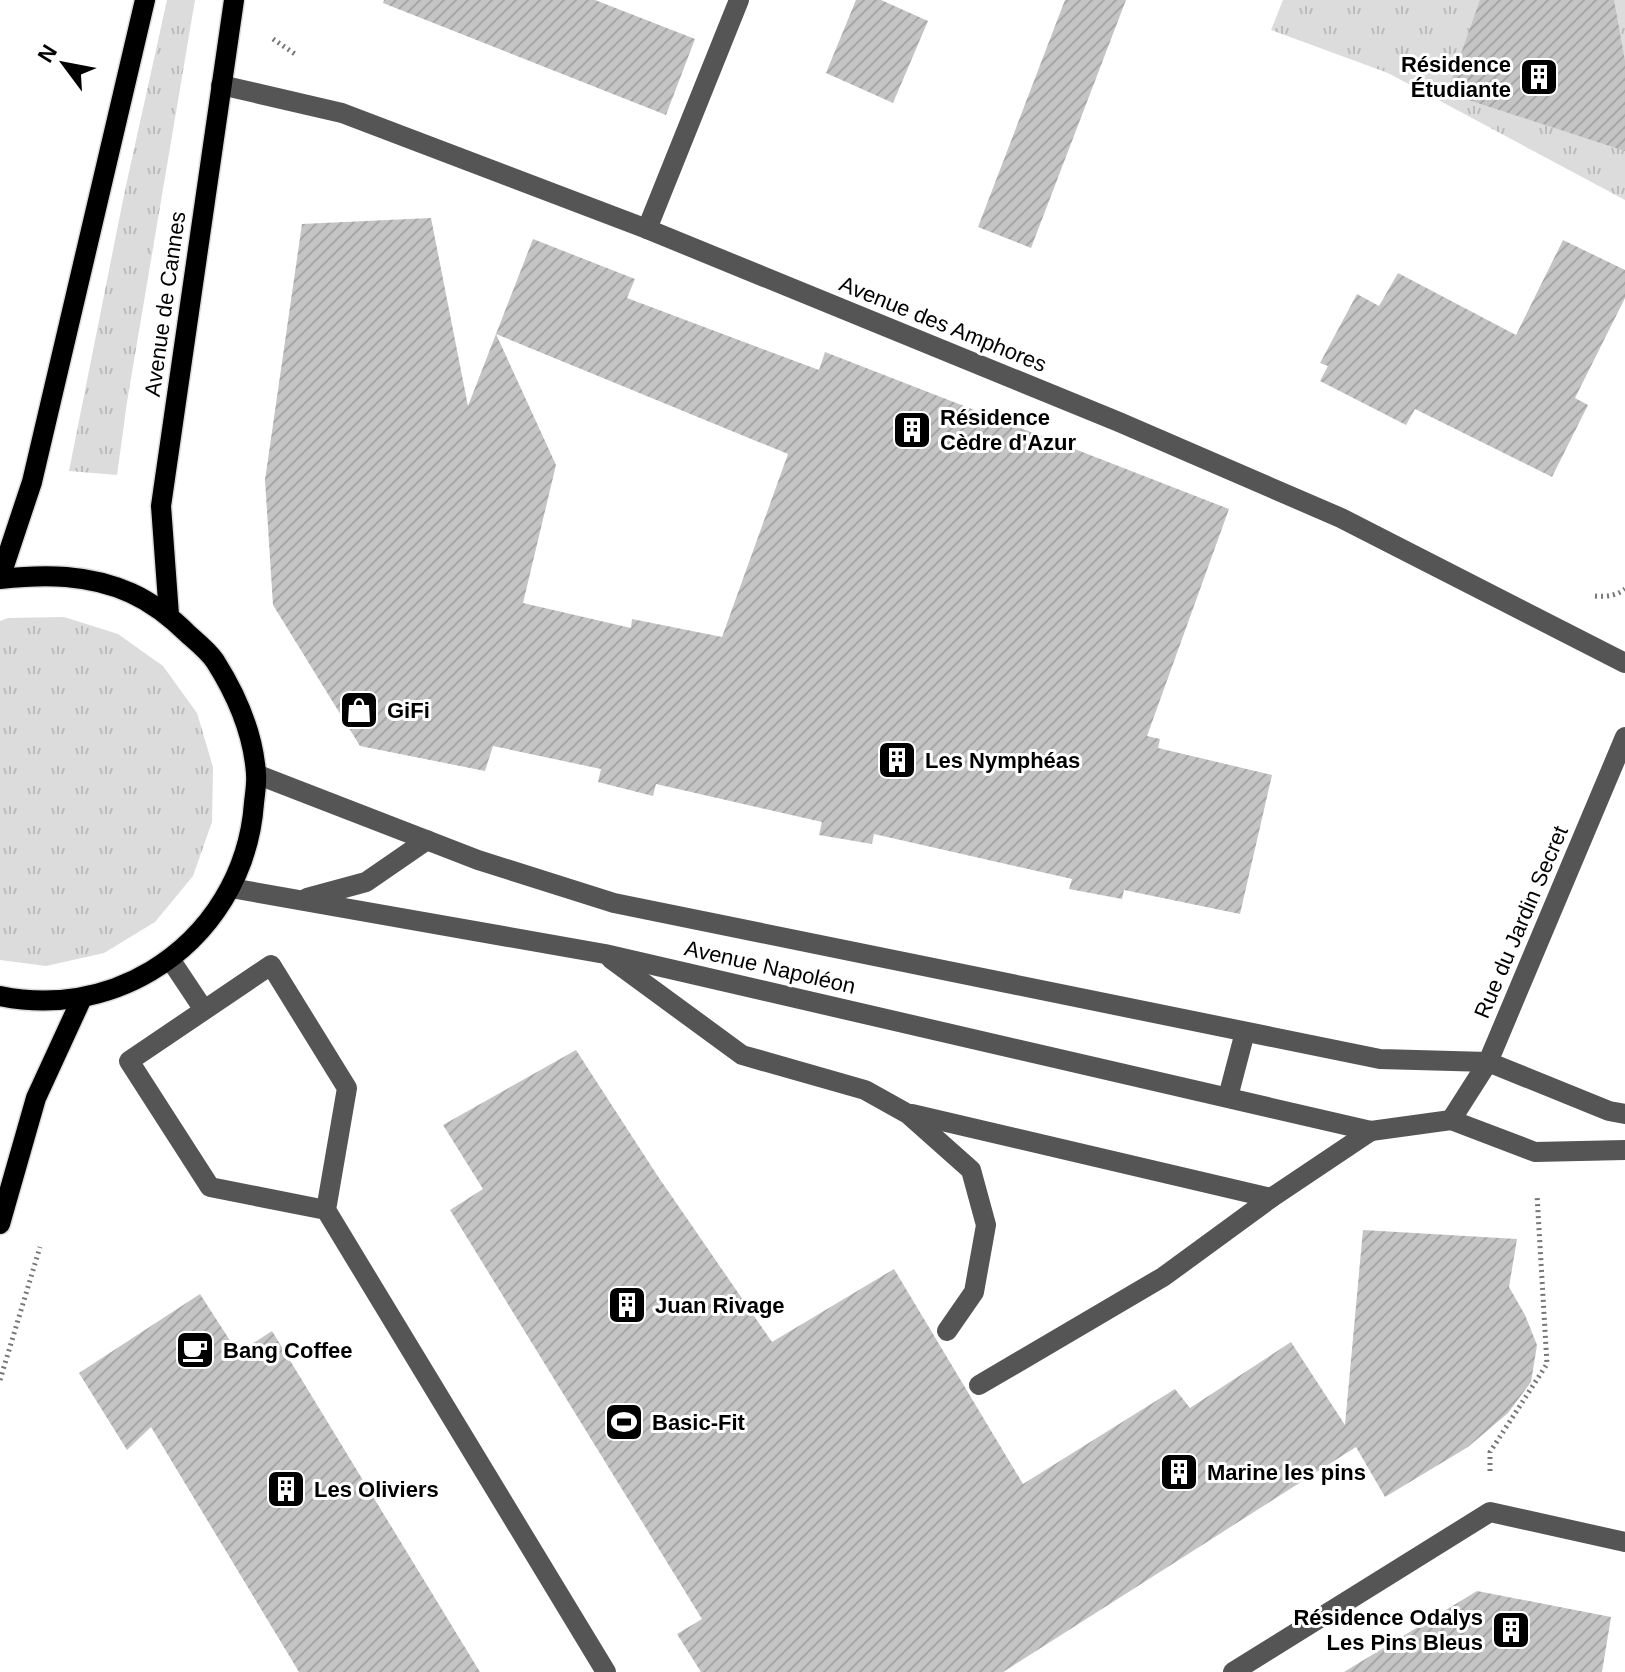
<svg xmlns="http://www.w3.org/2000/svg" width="1625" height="1672" viewBox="0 0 1625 1672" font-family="Arial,sans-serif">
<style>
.grass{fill:url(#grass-tufts)}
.building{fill:url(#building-hatch);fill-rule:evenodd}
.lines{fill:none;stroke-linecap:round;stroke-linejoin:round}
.major-casing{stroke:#dbdbdb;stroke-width:23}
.path{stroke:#777;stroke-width:5;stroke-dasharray:2 4;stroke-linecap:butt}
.minor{stroke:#555;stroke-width:20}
.major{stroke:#000;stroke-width:20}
.labels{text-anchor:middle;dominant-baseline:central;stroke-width:6;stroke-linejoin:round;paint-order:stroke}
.poi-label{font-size:22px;font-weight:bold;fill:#000;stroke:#fff;text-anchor:start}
.street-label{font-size:22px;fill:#000;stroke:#fff}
</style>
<defs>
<pattern id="grass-tufts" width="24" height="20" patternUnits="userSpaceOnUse" patternTransform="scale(2)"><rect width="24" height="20" fill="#dcdcdc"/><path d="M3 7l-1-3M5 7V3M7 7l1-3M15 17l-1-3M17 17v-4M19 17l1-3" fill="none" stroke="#bbb"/></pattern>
<pattern id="building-hatch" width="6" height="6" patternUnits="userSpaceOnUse" patternTransform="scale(2)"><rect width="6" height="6" fill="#c4c4c4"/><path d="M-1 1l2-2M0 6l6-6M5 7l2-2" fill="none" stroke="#a7a7a7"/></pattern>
</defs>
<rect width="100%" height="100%" fill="#fff"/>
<g class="grass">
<polygon points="167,0 195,0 127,402 117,475 69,471 125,190"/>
<polygon points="1283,0 1625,0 1625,200 1388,73 1271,30"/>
<polygon points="64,617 118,634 163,666 197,713 213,767 212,822 193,876 155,922 104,953 46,966 0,960 0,621 8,618"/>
</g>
<g class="building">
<polygon points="384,0 595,0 695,39 666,115 383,3"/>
<polygon points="856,0 881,0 928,21 893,103 826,73"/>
<polygon points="1065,0 1126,0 1031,248 978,227"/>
<polygon points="1480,0 1614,0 1625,61 1625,151 1447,93"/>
<path d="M431,218L468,406L533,239L635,279L627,298L819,370L825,352L1229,509L1147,736L1160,739L1158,748L1272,775L1240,914L1124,890L1122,899L1069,889L1072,879L874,834L872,844L819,835L822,822L656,784L653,796L598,782L601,769L493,746L485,771L360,746L273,605L265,480L302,224ZM496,334L788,454L722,637L632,619L631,628L523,603L556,465Z"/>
<polygon points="1563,240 1625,270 1625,298 1575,398 1588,405 1552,477 1415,409 1406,425 1320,381 1328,366 1320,363 1357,294 1379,306 1398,273 1516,335"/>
<polygon points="576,1050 657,1175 772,1342 894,1269 1023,1484 1175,1389 1190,1408 1291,1342 1345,1425 1363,1230 1517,1239 1509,1287 1525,1315 1537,1345 1531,1382 1508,1413 1468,1447 1385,1497 1356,1447 1003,1672 701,1672 677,1634 702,1619 450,1210 483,1189 443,1125"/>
<polygon points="200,1294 238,1353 272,1331 480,1672 299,1672 151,1427 127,1450 79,1373"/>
<polygon points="1477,1591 1611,1617 1602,1672 1344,1672"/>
</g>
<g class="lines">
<g class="major-casing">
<g id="major">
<polyline points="0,578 32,482 145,0"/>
<path d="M0,579C45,574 88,574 131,593C153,603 172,618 189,635C198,643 208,651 215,661C236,694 253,733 256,773C257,783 255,793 254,803C249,873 211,935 151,971C106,998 52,1007 0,996"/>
<polyline points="169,615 161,506 234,0"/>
<polyline points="0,1224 36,1098 82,998"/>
</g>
</g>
<g class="path">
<polyline points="273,39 295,54"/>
<path d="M1595,596C1606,597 1616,596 1625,589"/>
<polyline points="0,1380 40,1247"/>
<polyline points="1490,1471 1490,1452 1547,1364 1537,1195"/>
</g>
<g class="minor">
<polyline points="221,85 342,113 647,229 1119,422 1341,518 1625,663"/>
<polyline points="647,229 739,0"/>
<polyline points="256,774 478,860 614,903 1380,1059 1488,1062 1609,1111 1625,1114"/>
<polyline points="231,888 605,954 1371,1131 1451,1120 1535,1152 1625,1150"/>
<polyline points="307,898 366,882 427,840"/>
<polyline points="170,959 204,1010"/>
<polyline points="611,959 742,1055 865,1090 908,1114 971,1170 986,1225 974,1292 947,1331"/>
<polyline points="1228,1097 1245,1032"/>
<polyline points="912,1114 1271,1198"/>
<polyline points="1451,1120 1488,1062 1625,737"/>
<polyline points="326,1210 210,1187 129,1061 271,965 347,1088 326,1210 606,1672"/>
<polyline points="979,1385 1163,1277 1271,1198 1371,1131"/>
<polyline points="1233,1672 1490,1512 1625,1542"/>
</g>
<use href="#major" class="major"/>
</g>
<defs>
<g id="building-square" transform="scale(2)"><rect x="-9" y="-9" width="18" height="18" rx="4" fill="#000" stroke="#fff"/><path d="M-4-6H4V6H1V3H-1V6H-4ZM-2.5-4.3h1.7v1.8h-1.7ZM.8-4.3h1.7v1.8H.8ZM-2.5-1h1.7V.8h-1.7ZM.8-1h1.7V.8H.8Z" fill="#fff"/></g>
<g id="shop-square" transform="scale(2)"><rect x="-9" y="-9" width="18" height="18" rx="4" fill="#000" stroke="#fff"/><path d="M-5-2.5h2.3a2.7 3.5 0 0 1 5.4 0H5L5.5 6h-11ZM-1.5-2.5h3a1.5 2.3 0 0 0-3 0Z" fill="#fff"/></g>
<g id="cafe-square" transform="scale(2)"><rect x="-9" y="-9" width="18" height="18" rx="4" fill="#000" stroke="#fff"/><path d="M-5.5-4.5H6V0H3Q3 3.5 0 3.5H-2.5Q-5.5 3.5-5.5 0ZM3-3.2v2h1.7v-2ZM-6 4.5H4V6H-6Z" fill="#fff"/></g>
<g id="stadium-square" transform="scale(2)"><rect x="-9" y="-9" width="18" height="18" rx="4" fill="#000" stroke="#fff"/><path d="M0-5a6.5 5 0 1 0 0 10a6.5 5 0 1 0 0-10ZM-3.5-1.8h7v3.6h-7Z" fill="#fff"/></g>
</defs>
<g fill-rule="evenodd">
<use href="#building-square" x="1539" y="77"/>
<use href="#building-square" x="912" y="430"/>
<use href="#shop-square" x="359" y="710"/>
<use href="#building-square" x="897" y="760"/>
<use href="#building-square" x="627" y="1305"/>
<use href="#cafe-square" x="195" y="1350"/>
<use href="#stadium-square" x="624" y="1422"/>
<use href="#building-square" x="1179" y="1472"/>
<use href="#building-square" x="286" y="1489"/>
<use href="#building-square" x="1511" y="1630"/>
</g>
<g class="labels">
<g class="poi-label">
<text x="1511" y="64" text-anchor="end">Résidence<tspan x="1511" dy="25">Étudiante</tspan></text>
<text x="940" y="417">Résidence<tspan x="940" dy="25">Cèdre d'Azur</tspan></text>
<text x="387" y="710">GiFi</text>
<text x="925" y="760">Les Nymphéas</text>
<text x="655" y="1305">Juan Rivage</text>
<text x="223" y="1350">Bang Coffee</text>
<text x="652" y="1422">Basic-Fit</text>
<text x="1207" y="1472">Marine les pins</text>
<text x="314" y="1489">Les Oliviers</text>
<text x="1483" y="1617" text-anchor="end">Résidence Odalys<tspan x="1483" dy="25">Les Pins Bleus</tspan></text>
</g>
<g class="street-label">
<text transform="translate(165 304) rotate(-82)">Avenue de Cannes</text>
<text transform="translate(943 324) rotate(22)">Avenue des Amphores</text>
<text transform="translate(1521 922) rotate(-67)">Rue du Jardin Secret</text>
<text transform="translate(770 967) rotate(13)">Avenue Napoléon</text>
</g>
</g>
<g transform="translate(64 64) rotate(302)" stroke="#ffffff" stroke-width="6" paint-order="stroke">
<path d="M0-6L14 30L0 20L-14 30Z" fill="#000000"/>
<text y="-12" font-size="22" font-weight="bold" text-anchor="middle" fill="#000000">N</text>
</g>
</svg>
